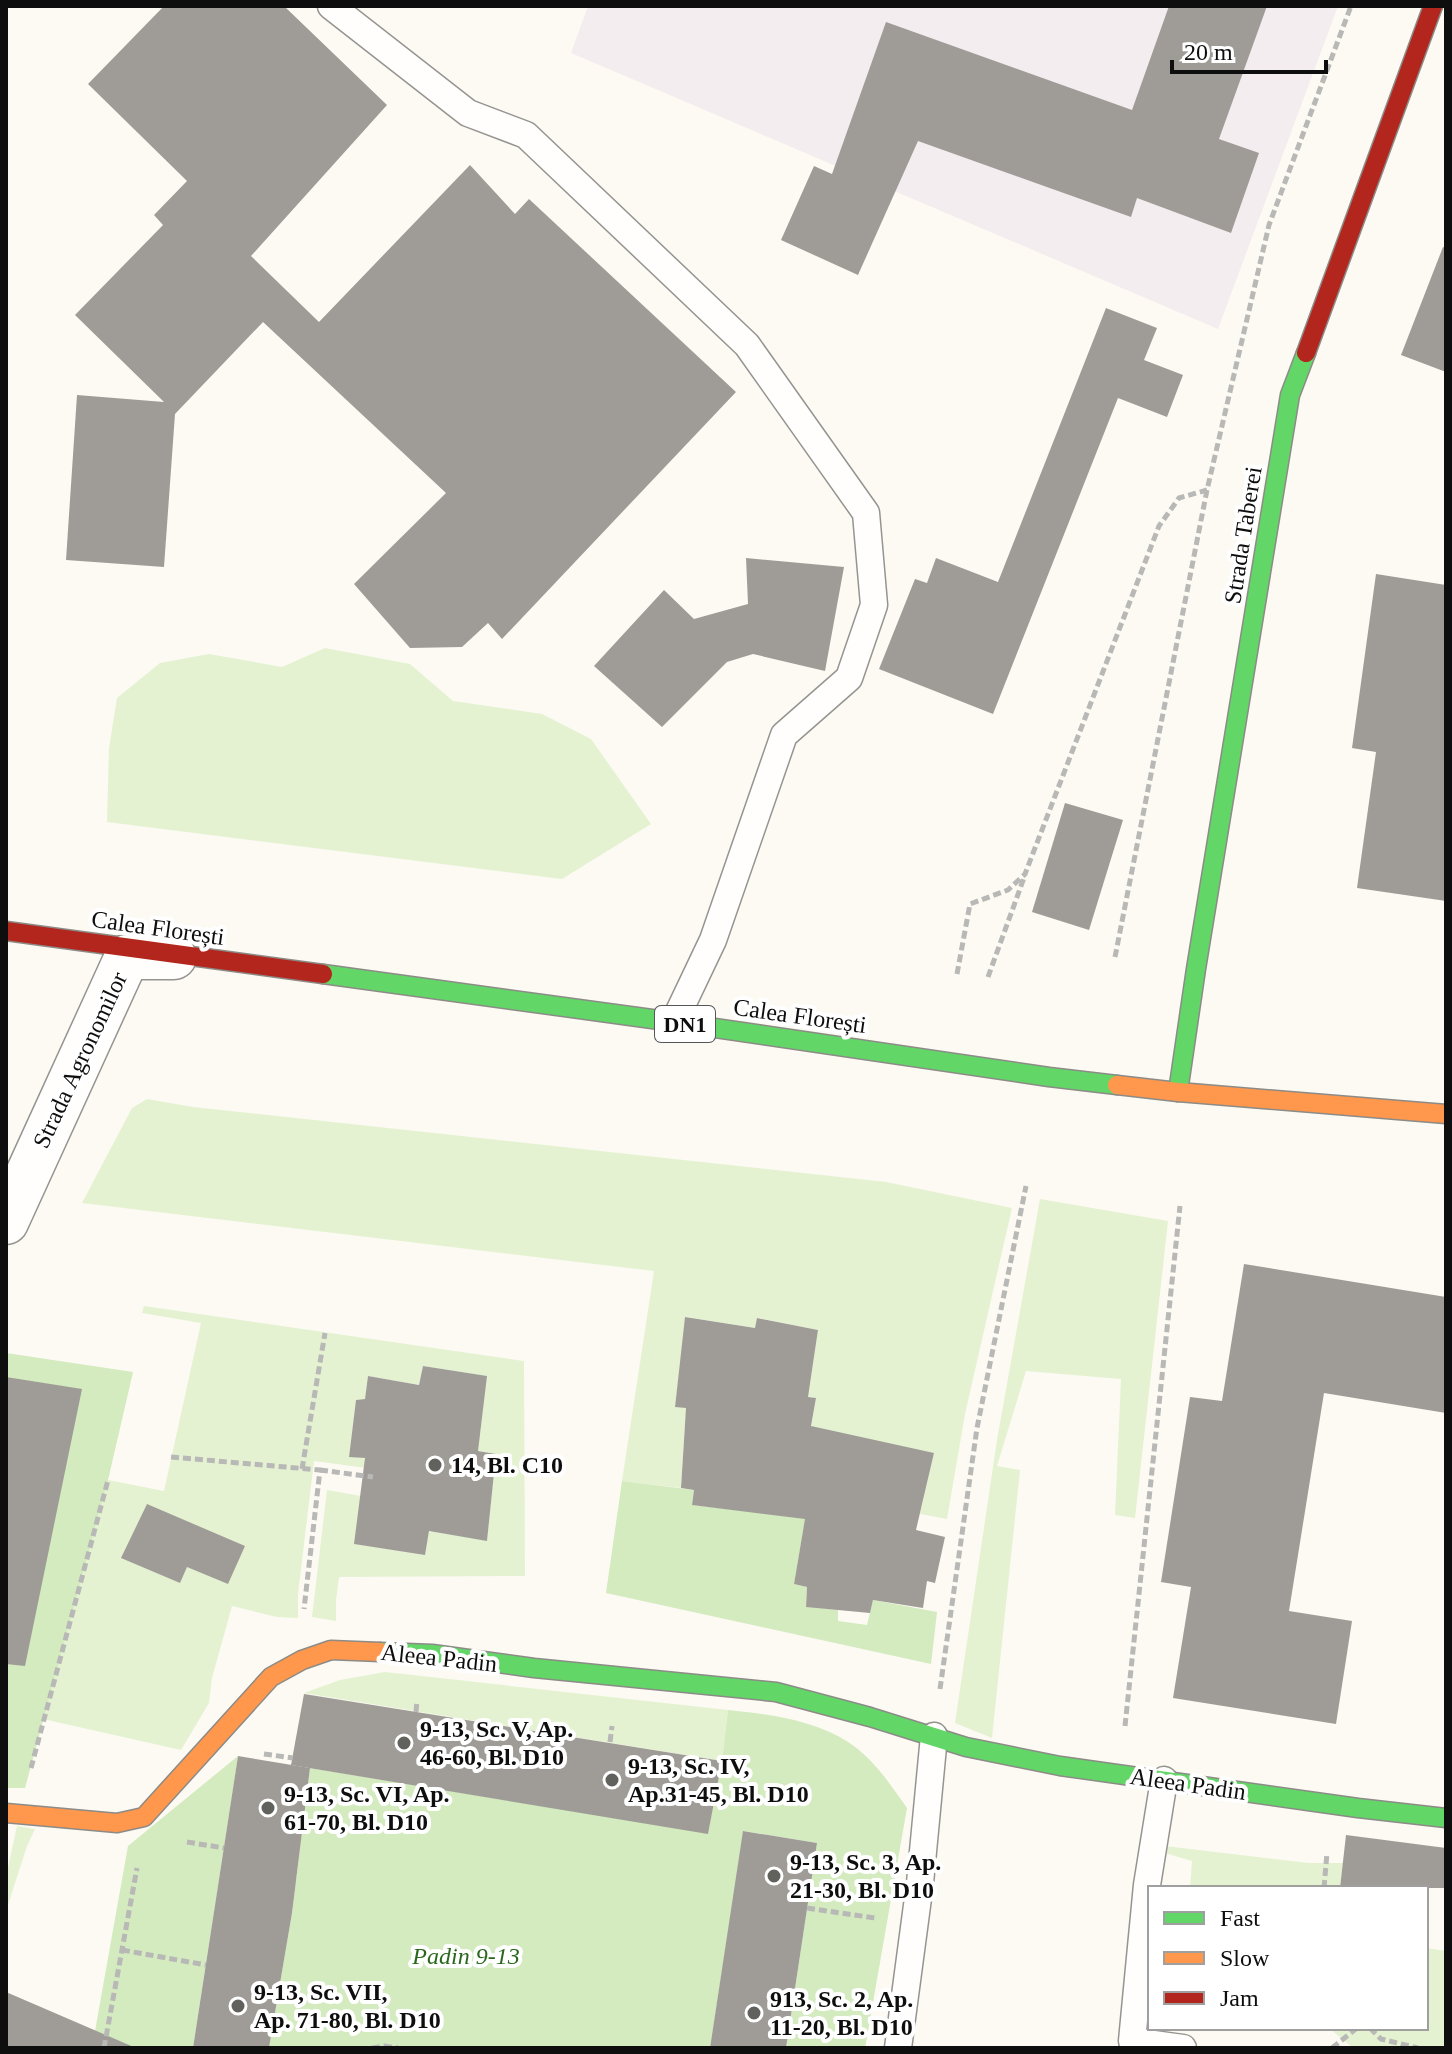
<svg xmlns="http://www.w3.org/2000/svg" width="1452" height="2054" viewBox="0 0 1452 2054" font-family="'Times New Roman',serif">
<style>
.industrial{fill:#f3edef}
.green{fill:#e4f2d2}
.forest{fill:#d4eabf}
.building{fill:#9f9c98}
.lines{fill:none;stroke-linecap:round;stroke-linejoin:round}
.lane-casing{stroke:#959491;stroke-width:29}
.street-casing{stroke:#959491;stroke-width:47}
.fast-casing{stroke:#8c8b87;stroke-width:21}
.slow-casing{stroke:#8c8b87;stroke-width:21}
.jam-casing{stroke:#8c8b87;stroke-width:21}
.path{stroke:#b8b8b6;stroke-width:5;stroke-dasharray:8 4;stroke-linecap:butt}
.lane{stroke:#fffefd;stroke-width:26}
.street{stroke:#fffefd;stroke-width:44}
.fast{stroke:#63d668;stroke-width:18}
.slow{stroke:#ff974d;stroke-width:18}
.jam{stroke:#b3261e;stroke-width:18}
.poi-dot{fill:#61615e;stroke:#fff;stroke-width:3}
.labels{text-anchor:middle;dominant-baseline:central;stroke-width:8;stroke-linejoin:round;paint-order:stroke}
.shield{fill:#fff;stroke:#565656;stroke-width:2}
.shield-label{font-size:22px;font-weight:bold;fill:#0e0e0e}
.street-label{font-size:24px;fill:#0e0e0e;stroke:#fff}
.poi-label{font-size:24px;font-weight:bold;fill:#0e0e0e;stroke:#fff;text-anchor:start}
.park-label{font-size:24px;font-style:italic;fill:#29681c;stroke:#fff}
</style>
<rect width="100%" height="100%" fill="#fcfaf2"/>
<polygon class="industrial" points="588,6 1338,6 1218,329 571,53"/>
<g class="green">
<polygon points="325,648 410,664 453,701 542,714 591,739 651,824 562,879 107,822 109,748 117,698 160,663 209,654 282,667"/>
<polygon points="147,1099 193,1107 886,1182 1012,1208 965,1414 947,1519 920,1514 934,1453 808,1444 816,1398 792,1395 810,1384 818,1330 758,1318 755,1328 686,1317 675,1406 704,1410 685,1424 681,1488 622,1481 654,1271 82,1203 132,1108"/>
<polygon points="1040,1199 1168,1221 1135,1518 1115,1515 1121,1379 1026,1371 997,1466 1020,1470 992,1738 955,1723 997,1440"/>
<polygon points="144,1306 524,1361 525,1576 339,1577 336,1600 336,1621 312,1617 327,1490 361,1496 355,1544 425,1554 429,1531 487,1540 496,1454 462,1448 480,1435 486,1376 423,1366 419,1385 368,1376 365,1399 356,1400 349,1456 375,1460 366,1468 314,1461 298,1594 298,1618 277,1617 232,1606 212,1678 209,1703 181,1750 43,1719 108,1480 164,1491 201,1323 142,1313"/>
<polygon points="385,1672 728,1710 722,1761 304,1693 340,1680"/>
<polygon points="17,1826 35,1829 27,1846 6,1911 6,1877"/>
<polygon points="1165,1846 1309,1863 1343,1863 1340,1888 1190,1888 1192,1861 1165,1853"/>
<polygon points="1426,1948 1446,1951 1446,2048 1353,2048 1329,2028 1426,2028"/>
</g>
<g class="forest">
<polygon points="6,1353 133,1372 108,1480 25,1788 6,1788"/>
<polygon points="622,1481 694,1490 692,1505 820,1519 803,1532 794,1584 807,1587 806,1606 838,1610 838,1621 867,1625 873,1600 937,1612 931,1664 606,1593"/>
<path d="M728,1710C768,1714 814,1720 848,1742C873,1758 890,1784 907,1808L865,2048H786L817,1843L744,1831L710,2048H269L292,1913L310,1768L708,1833L722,1761Z"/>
<polygon points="238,1756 193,2048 92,2048 128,1846"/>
</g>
<g class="building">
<polygon points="164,6 284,6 387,105 251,256 319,322 470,165 515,214 529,199 736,392 502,639 488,623 462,647 410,648 354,584 446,493 263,322 175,414 164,567 66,560 77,395 164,402 75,315 163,225 154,215 187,181 88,84"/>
<polygon points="1169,6 1267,6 1219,139 1259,153 1231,233 1137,198 1131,217 918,141 858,275 781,240 814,166 832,174 886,22 1132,110"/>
<polygon points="1443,247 1446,248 1446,372 1401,355"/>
<polygon points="1106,308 1157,328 1144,360 1183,375 1167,417 1118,398 993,714 879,669 915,579 927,583 936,558 998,582"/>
<polygon points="746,558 844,567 825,671 753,654 727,662 662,727 594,666 664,590 694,619 748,604"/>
<polygon points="1376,574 1446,585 1446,901 1357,888 1376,752 1352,748"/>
<polygon points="1065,803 1123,820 1089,930 1032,912"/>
<polygon points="1244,1264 1446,1297 1446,1413 1324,1393 1289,1611 1352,1621 1336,1724 1173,1698 1191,1587 1161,1582 1190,1397 1222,1401"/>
<polygon points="685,1317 755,1328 757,1318 818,1330 808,1397 816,1398 811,1426 934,1453 916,1530 945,1537 935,1583 927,1581 923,1608 873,1600 870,1613 806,1607 807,1587 794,1584 805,1519 692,1505 694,1490 681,1488 686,1408 675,1407"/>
<polygon points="423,1366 487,1376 478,1451 496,1454 487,1541 429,1531 425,1555 354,1544 365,1458 349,1457 356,1400 365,1399 368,1376 419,1385"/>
<polygon points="6,1377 82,1389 25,1666 6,1664"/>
<polygon points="147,1504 245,1546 228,1584 187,1567 180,1583 121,1558"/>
<polygon points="304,1694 722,1761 708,1834 291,1765"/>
<polygon points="238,1756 310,1768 292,1913 269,2048 193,2048"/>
<polygon points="743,1831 817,1843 786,2048 710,2048"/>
<polygon points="1346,1835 1446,1848 1446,1888 1340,1888"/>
<polygon points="6,1992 136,2048 6,2048"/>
</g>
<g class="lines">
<g class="lane-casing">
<g id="lane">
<polyline points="331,6 468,113 526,135 747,345 866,513 874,605 849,678 784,735 713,940 674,1022"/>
<polyline points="1164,1780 1147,1885 1132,2041 1183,2048"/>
<polyline points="898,2048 920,1883 934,1736"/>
</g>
</g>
<g class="street-casing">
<polyline id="street" points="6,1222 127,957 174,957"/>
</g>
<g class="fast-casing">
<g id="fast">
<polyline points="323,974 674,1022 1049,1077 1117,1085"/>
<polyline points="1178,1092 1196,969 1290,395 1306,353"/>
<polyline points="380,1652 432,1654 534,1668 776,1692 870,1717 966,1747 1060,1766 1358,1808 1446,1818"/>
</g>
</g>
<g class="slow-casing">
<g id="slow">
<polyline points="1117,1085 1178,1092 1446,1114"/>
<polyline points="6,1813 117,1823 144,1817 271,1677 302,1660 331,1650 380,1652"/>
</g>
</g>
<g class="jam-casing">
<g id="jam">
<polyline points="1306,353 1433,6"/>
<polyline points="6,931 323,974"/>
</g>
</g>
<g class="path">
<polyline points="1115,957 1207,490 1269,225 1351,6"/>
<polyline points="957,974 970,904 1008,890 1025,874 1159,526 1179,498 1207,490"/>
<polyline points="988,977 1025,875"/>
<polyline points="171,1457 320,1470 304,1609"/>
<polyline points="302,1469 325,1333"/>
<polyline points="320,1470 373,1477"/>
<polyline points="940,1689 977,1428 1026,1186"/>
<polyline points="416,1712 417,1701"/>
<polyline points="1125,1726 1180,1206"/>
<polyline points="610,1742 612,1726"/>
<polyline points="264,1754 293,1758"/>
<polyline points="31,1768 108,1480"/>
<polyline points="187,1842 224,1848"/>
<polyline points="1324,1888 1327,1853"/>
<polyline points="807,1908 875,1918"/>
<polyline points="122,1950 206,1965"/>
<polyline points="1370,2028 1381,2039 1418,2048"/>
<polyline points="104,2048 137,1868"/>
<polyline points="372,2048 384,2046 398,2048"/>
<polyline points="1332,2048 1357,2028"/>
</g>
<use href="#lane" class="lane"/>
<use href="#street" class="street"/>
<use href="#fast" class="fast"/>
<use href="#slow" class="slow"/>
<use href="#jam" class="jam"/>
</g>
<g class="poi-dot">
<circle cx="435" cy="1465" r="8"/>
<circle cx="404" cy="1743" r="8"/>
<circle cx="612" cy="1780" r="8"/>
<circle cx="268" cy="1808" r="8"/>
<circle cx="774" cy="1876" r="8"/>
<circle cx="238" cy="2006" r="8"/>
<circle cx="754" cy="2013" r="8"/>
</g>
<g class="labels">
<rect class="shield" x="655" y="1006" width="60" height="36" rx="6"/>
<g class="shield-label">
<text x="685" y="1024">DN1</text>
</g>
<g class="street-label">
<text transform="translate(1243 535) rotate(-81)">Strada Taberei</text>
<text transform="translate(158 928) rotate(8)">Calea Florești</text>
<text transform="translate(800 1016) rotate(8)">Calea Florești</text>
<text transform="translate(80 1060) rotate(-65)">Strada Agronomilor</text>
<text transform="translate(439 1658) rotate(6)">Aleea Padin</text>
<text transform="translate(1188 1784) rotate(8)">Aleea Padin</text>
</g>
<g class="poi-label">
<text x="451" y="1465">14, Bl. C10</text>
<text x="420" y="1729">9-13, Sc. V, Ap.<tspan x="420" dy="28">46-60, Bl. D10</tspan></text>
<text x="628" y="1766">9-13, Sc. IV,<tspan x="628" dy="28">Ap.31-45, Bl. D10</tspan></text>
<text x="284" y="1794">9-13, Sc. VI, Ap.<tspan x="284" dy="28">61-70, Bl. D10</tspan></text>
<text x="790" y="1862">9-13, Sc. 3, Ap.<tspan x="790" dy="28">21-30, Bl. D10</tspan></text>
<text x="254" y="1992">9-13, Sc. VII,<tspan x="254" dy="28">Ap. 71-80, Bl. D10</tspan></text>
<text x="770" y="1999">913, Sc. 2, Ap.<tspan x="770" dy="28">11-20, Bl. D10</tspan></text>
</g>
<g class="park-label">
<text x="466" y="1956">Padin 9-13</text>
</g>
</g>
<rect width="1452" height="2054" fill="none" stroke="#0e0e0e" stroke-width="16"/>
<rect x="1148" y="1886" width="280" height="144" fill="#ffffff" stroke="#9f9f9f" stroke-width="2"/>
<rect x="1164" y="1912" width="40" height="12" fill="#63d668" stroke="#9f9f9f" stroke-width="2"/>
<text x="1220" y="1926" font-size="24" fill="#0e0e0e">Fast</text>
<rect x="1164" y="1952" width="40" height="12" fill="#ff974d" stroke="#9f9f9f" stroke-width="2"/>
<text x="1220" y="1966" font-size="24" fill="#0e0e0e">Slow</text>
<rect x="1164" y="1992" width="40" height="12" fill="#b3261e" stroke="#9f9f9f" stroke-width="2"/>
<text x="1220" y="2006" font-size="24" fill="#0e0e0e">Jam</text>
<path d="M1172 60v12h154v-12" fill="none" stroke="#0e0e0e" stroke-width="4"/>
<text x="1184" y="60" font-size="24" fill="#0e0e0e" stroke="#ffffff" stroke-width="6" paint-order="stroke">20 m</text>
</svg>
